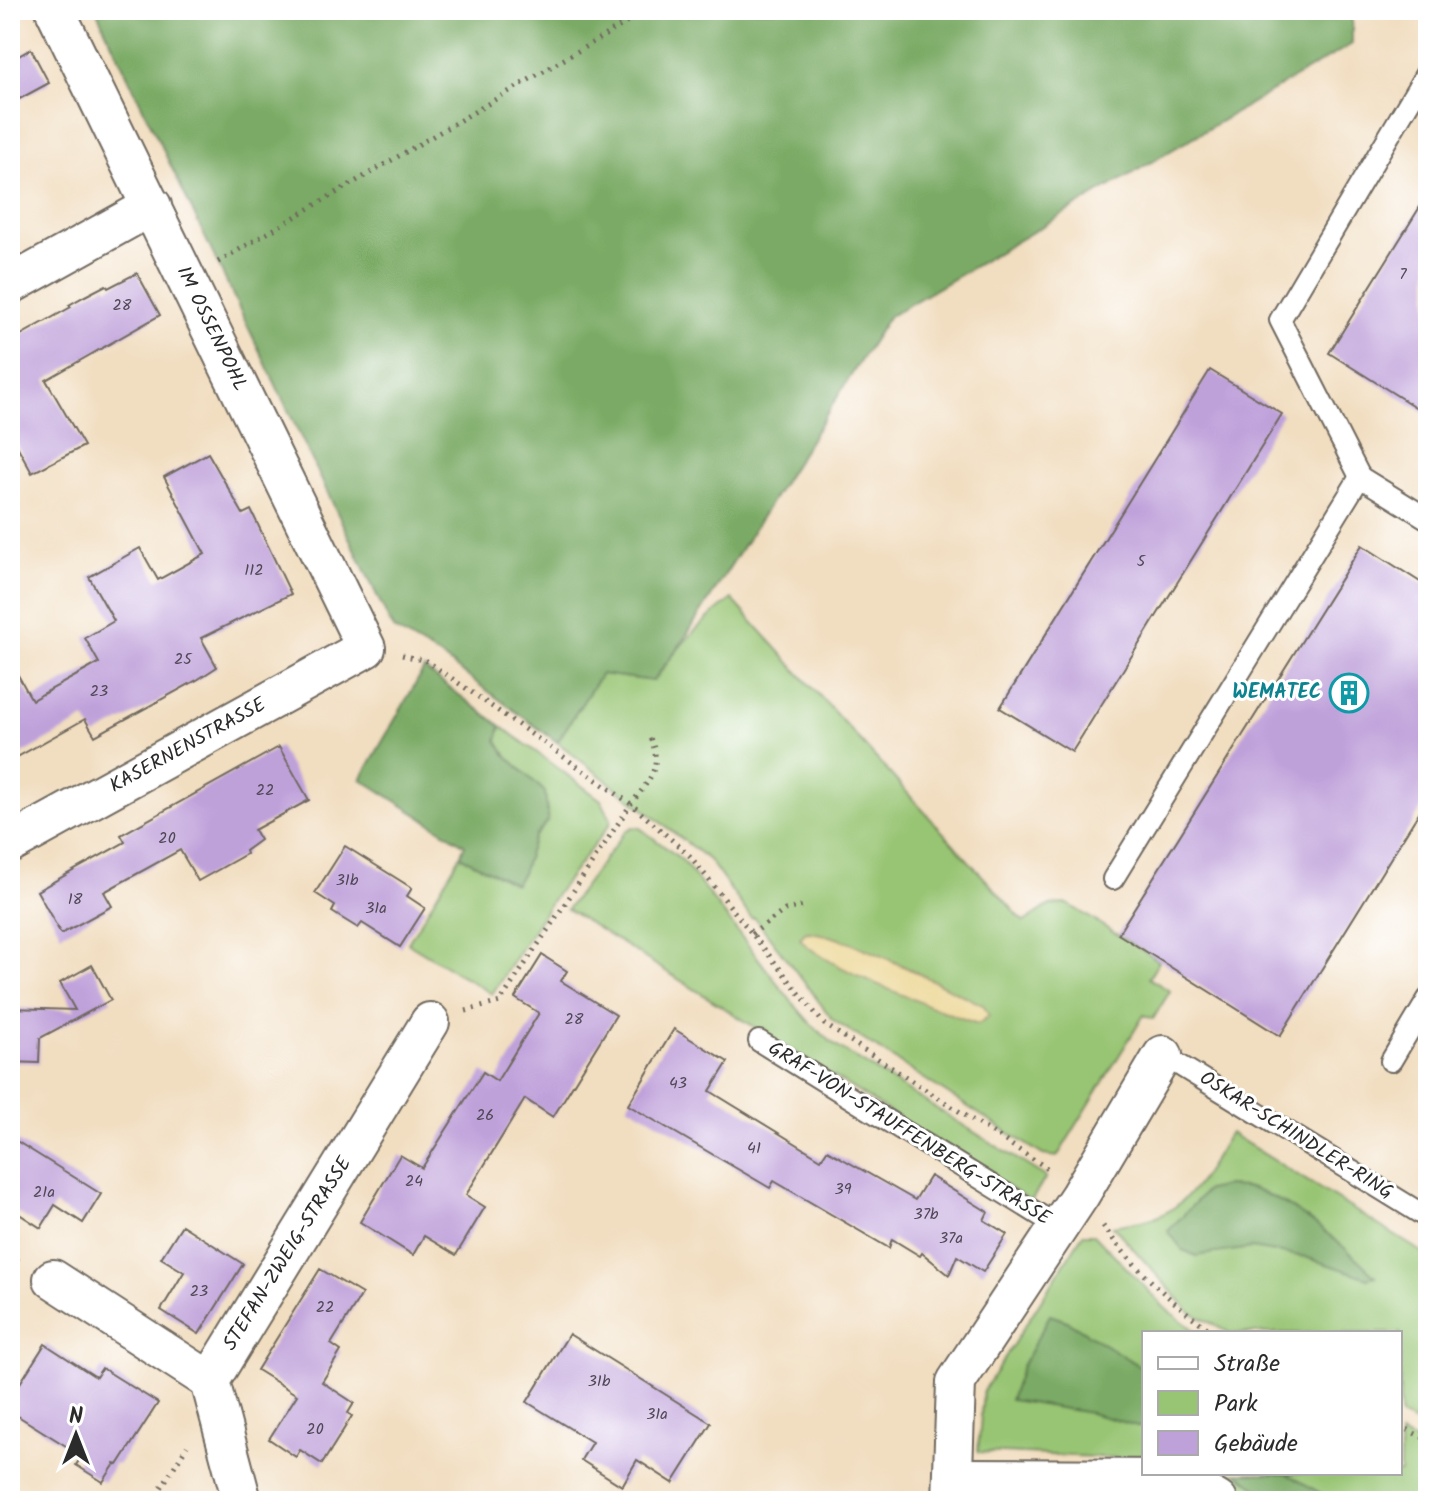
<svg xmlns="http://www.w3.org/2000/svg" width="1438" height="1511" viewBox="0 0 1438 1511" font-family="Kalam,sans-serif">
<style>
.green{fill:#98c573;stroke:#62784f;stroke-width:2}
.forest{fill:#7aaa65;stroke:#526a48;stroke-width:2}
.sand{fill:#eeda9e;stroke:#8c8264;stroke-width:2}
.building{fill:#bfa1da}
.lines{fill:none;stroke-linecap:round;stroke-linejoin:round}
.service-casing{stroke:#70695f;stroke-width:24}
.minor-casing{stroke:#70695f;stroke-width:42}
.path{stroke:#70695f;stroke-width:5;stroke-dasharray:2 6;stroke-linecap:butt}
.service{stroke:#fff;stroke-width:20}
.minor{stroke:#fff;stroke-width:38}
.labels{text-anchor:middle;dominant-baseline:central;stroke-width:6;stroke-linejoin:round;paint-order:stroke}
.number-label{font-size:16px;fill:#504857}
.street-label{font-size:20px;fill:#2b2b2b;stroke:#fff}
.culture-label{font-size:20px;font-weight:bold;fill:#0d838f;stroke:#fff;text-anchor:end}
</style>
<rect width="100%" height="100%" fill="#fff"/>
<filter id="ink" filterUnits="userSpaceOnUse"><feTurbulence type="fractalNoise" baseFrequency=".0125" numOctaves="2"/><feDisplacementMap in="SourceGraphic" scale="16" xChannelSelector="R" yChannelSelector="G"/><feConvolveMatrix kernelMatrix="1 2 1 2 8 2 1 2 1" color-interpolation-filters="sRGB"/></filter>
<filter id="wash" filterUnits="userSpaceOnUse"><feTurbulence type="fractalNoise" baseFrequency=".006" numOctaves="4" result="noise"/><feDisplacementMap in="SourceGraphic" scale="32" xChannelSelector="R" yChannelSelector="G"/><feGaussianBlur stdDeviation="1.8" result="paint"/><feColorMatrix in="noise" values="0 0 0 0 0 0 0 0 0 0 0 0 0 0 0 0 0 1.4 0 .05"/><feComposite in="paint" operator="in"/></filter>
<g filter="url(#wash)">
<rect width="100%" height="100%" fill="#f1ddbf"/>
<g class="green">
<path d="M732,599L1024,922L1050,905L1068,904L1159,961L1149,978L1170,991L1153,1019L1144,1015L1057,1157L1043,1155L833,1020L755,918H751L709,860L557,742L601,674L654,681C679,646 697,625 732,599Z"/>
<polygon points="501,726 601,800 611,819 610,824 554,897 492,994 408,943 460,856 515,884 522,873 534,837 548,821 497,740"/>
<polygon points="632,827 640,828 682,860 792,1002 811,1024 836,1046 1046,1177 1031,1201 567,909 625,832"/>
<path d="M1230,1133L1428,1256V1429L1400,1416V1333H1230L1190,1312L1113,1226C1127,1223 1142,1222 1156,1217C1193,1204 1210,1164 1230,1133Z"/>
<polygon points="1083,1234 1094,1234 1165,1308 1198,1333 1144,1333 1144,1459 978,1452 983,1392"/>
<polygon points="1400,1434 1428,1447 1428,1501 1252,1501 1207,1473 1400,1473"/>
</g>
<g class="forest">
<polygon points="96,10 1352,10 1352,44 888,317 683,641 653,681 601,674 557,742 440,656 393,629"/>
<polygon points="424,669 501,726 497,740 506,755 545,792 548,821 534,837 522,873 515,884 460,856 465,845 361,779"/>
<path d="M1227,1186C1235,1187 1244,1186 1252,1189C1292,1201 1345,1246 1375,1276L1368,1278L1305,1257L1251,1248L1196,1256L1183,1250L1168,1231L1207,1190Z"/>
<polygon points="1050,1315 1067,1321 1144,1369 1144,1428 1090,1413 1010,1400 1022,1366"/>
<polygon points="1237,1473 1286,1473 1334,1501 1275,1501"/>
</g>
<path class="sand" d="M806,932C845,932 943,987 983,1005L989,1016L978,1024C944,1012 817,965 800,938Z"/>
<g id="blocks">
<g class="building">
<polygon points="31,49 49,83 10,104 10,61"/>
<polygon points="1428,194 1428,415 1329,353"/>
<polygon points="137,273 160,315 46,380 84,446 32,473 10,433 10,341 71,307 69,305 85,296 106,285 108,288"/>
<polygon points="1210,370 1282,414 1072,752 1000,708"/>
<polygon points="208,453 243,514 251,510 291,594 201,638 217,667 197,680 95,736 85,719 10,761 10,661 32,700 99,663 85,638 114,621 89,577 140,548 158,580 205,554 164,477"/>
<polygon points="1362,545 1428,587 1428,798 1280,1036 1118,934"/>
<polygon points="279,747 309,800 254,830 260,840 245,851 246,854 198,881 180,850 104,892 112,906 61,934 37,891 125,842 121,835"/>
<polygon points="345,846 412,888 407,896 425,908 400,947 362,923 358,928 332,912 335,906 315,893"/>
<polygon points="542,955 567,971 561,981 616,1015 553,1117 525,1099 466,1195 485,1207 456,1255 424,1236 413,1255 360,1222 400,1155 422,1168 483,1072 497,1081 539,1013 515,998"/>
<polygon points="92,965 111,1000 40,1038 39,1063 10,1062 10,1008 75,1010 60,983"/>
<polygon points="674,1029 728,1062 710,1091 821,1159 827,1150 915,1200 930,1176 988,1212 984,1220 1007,1234 983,1272 957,1256 949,1275 922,1253 920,1256 892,1239 889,1248 774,1181 770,1188 628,1105"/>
<polygon points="10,1137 101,1194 83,1223 55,1205 41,1228 10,1208"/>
<polygon points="182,1225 243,1264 199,1334 161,1310 184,1272 161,1258"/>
<polygon points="320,1269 362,1294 331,1344 341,1351 322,1382 354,1403 348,1413 352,1416 322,1464 300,1450 296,1457 269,1439 297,1395 257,1370"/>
<polygon points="569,1334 711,1423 673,1483 637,1460 622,1486 581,1460 592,1442 527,1402"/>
<polygon points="45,1344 96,1377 102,1368 158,1403 118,1465 115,1464 103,1482 76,1465 82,1456 10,1411 10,1399"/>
</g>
</g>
</g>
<g filter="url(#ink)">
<use href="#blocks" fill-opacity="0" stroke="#70695f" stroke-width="2"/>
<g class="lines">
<g class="service-casing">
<g id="service">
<polyline points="1360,477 1280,320 1428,70"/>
<polyline points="1113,879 1360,477 1428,519"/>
<polyline points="759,1041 1059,1227"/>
<polyline points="1163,1055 1428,1218"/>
<polyline points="1391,1061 1428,999"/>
</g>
</g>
<g class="minor-casing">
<g id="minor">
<polyline points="10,285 152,206"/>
<polyline points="10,844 366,648 55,10"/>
<polyline points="53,1279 210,1381"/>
<polyline points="953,1478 1182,1479 1218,1501"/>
<polyline points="242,1501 210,1381 430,1022"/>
<polyline points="952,1501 956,1382 1080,1195 1163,1055"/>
</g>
</g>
<g class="path">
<polyline points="218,262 648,10"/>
<polyline points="402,655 427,661 631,804 690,856 824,1024 1050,1170"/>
<polyline points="752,934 785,910 804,906"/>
<path d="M466,1011L500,1002L631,804C648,782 664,766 650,738"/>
<path d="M1103,1226C1133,1267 1173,1305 1215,1333"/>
<polyline points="10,1256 23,1263"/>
<polyline points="1400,1426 1428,1440"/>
<polyline points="153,1501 187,1446"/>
</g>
<use href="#service" class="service"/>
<use href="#minor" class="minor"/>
</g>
</g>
<defs>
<g id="building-ring" transform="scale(2)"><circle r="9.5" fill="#fff" stroke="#0f9aa8" stroke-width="1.5"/><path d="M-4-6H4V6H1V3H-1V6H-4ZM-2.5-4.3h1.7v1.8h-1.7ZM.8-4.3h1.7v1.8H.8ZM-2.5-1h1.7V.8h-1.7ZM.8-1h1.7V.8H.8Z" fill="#0f9aa8"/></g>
</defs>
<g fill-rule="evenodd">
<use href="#building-ring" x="1349" y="693"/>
</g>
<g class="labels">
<g class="number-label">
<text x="1403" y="274">7</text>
<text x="122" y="305">28</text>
<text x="1141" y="561">5</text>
<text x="254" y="570">112</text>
<text x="183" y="659">25</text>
<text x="99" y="691">23</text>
<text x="265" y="790">22</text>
<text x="167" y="838">20</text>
<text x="347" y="880">31b</text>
<text x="75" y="899">18</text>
<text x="376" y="908">31a</text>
<text x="574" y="1019">28</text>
<text x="678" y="1083">43</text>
<text x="485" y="1115">26</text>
<text x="754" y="1148">41</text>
<text x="414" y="1181">24</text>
<text x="843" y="1189">39</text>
<text x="44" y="1192">21a</text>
<text x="926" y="1214">37b</text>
<text x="951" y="1238">37a</text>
<text x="199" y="1291">23</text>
<text x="325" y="1307">22</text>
<text x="599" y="1381">31b</text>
<text x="657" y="1414">31a</text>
<text x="315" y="1429">20</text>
</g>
<g class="street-label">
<text transform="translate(211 329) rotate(64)">IM OSSENPOHL</text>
<text transform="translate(188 746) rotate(-29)">KASERNENSTRASSE</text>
<text transform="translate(909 1134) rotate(32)">GRAF-VON-STAUFFENBERG-STRASSE</text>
<text transform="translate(1296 1136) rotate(32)">OSKAR-SCHINDLER-RING</text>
<text transform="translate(288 1254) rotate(-58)">STEFAN-ZWEIG-STRASSE</text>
</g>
<g class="culture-label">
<text x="1321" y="693">WEMATEC</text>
</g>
</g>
<rect width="1438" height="1511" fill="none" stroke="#fff" stroke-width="40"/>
<rect x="1142" y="1331" width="260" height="144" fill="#ffffff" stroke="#aaaaaa" stroke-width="2"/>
<rect x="1158" y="1357" width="40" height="12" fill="#ffffff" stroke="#aaaaaa" stroke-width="2"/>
<text x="1214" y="1371" font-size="24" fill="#2b2b2b">Straße</text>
<rect x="1158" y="1391" width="40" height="24" fill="#98c573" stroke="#aaaaaa" stroke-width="2"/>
<text x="1214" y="1411" font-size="24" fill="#2b2b2b">Park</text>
<rect x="1158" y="1431" width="40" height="24" fill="#bfa1da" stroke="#aaaaaa" stroke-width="2"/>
<text x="1214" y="1451" font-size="24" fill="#2b2b2b">Gebäude</text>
<g transform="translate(76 1435)" stroke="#ffffff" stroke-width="6" paint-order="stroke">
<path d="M0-6L14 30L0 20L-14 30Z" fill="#2b2b2b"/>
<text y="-12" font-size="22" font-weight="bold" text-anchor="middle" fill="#2b2b2b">N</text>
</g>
</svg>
